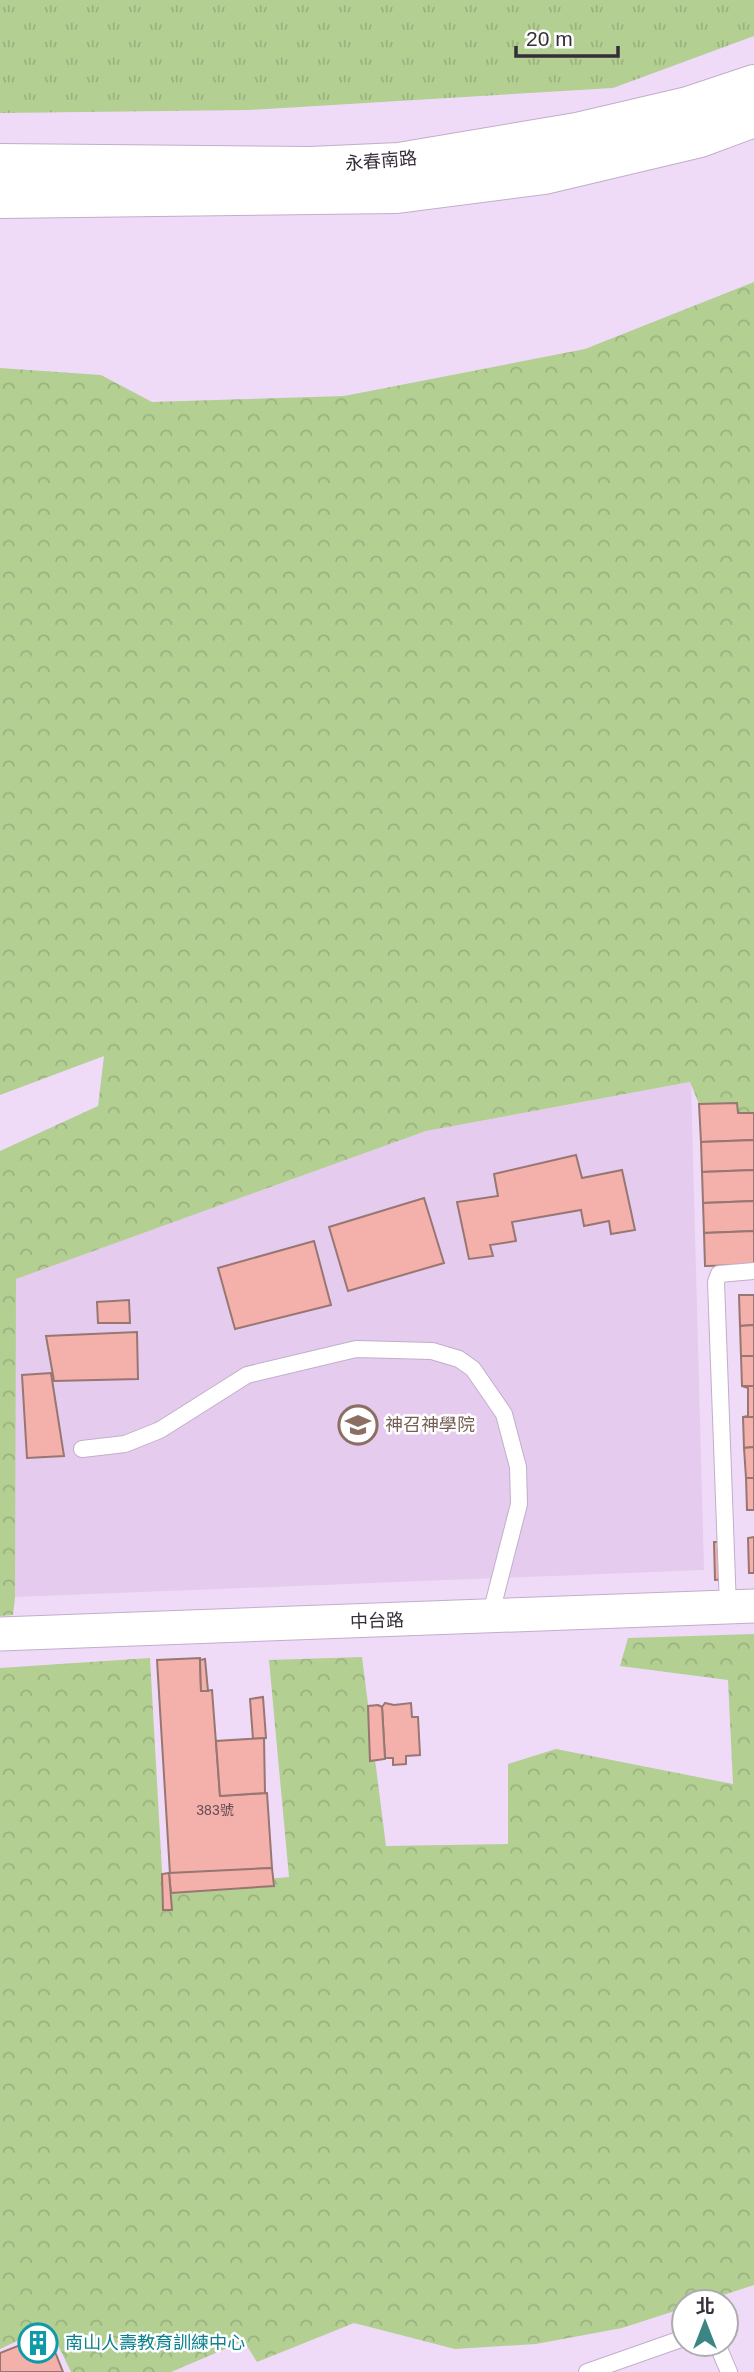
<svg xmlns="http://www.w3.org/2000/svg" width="754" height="2372" viewBox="0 0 754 2372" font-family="Helvetica,'Noto Sans TC',sans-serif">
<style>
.built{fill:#e5ccef}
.grass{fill:url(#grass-tufts)}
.forest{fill:url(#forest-crowns)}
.building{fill:#f4b1ab;stroke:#987672;stroke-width:2}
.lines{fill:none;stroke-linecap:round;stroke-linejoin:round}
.service-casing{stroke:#c1aec9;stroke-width:18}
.minor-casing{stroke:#c1aec9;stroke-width:35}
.tertiary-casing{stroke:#c1aec9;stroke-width:40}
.service{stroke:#fff;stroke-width:16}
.minor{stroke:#fff;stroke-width:33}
.tertiary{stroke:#fff;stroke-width:38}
.labels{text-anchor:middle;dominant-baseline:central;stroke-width:5;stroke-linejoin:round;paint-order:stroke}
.number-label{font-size:14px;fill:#654e55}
.street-label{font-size:18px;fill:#352d38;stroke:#fff}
.education-label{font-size:18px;fill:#785e54;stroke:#fff;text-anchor:start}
.culture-label{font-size:18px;fill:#0d838f;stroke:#fff;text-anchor:start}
</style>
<defs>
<pattern id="grass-tufts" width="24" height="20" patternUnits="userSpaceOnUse" patternTransform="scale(1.75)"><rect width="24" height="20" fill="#b3cf92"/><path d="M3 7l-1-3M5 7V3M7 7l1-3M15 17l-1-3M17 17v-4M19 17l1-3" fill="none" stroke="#9bb27f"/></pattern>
<pattern id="forest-crowns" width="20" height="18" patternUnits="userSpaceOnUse" patternTransform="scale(1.75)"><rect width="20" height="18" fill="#b3cf92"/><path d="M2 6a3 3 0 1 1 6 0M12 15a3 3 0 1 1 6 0" fill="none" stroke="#9bb27f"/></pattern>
</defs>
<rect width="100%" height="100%" fill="#efdbf7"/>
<polygon class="built" points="691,1082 704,1570 15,1597 15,1279 426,1131"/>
<polygon class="grass" points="0,0 754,0 754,36 613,88 248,110 0,113"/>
<g class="forest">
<polygon points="754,282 754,1113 738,1113 737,1103 699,1104 690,1082 426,1131 16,1279 15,1597 13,1615 0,1616 0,1151 98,1106 104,1056 0,1095 0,368 101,375 152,402 344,396 585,349"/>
<polygon points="754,1634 754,2285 702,2302 684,2302 684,2308 622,2328 536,2344 455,2349 354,2323 257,2362 244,2341 171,2372 71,2372 49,2326 0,2349 0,1668 150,1658 163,1889 289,1877 269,1660 362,1657 386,1846 508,1844 508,1764 556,1749 733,1784 728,1680 620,1666 628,1638"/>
</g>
<g class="building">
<polygon points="737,1103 738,1113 754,1113 754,1140 701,1142 699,1104"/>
<polygon points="754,1140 754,1170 702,1172 701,1142"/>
<polygon points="576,1155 582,1178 622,1170 635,1230 611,1234 609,1221 584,1226 581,1210 512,1222 516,1241 490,1245 493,1256 469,1259 457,1202 498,1196 494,1174"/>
<polygon points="754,1170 754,1201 703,1203 702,1172"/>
<polygon points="424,1198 444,1263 348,1291 329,1227"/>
<polygon points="754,1201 754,1231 704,1233 703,1203"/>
<polygon points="754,1231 754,1265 705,1266 704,1233"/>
<polygon points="314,1241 331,1305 235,1329 218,1268"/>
<polygon points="739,1295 754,1295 754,1325 740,1326"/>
<polygon points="129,1300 130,1323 98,1323 97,1302"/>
<polygon points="754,1325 754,1356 741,1356 740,1326"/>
<polygon points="137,1332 138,1379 54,1381 46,1336"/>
<polygon points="741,1356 754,1356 754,1386 742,1386"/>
<polygon points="51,1373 64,1456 27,1458 22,1375"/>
<polygon points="742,1386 754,1386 754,1417 743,1417 748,1416 748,1388"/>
<polygon points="743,1417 754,1417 754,1447 744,1448"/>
<polygon points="754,1447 754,1478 746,1478 744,1448"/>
<polygon points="746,1478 754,1478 754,1510 747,1510"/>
<polygon points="754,1537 754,1573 749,1573 748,1538"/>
<polygon points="714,1542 726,1542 726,1579 715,1580"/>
<polygon points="200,1658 201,1691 212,1690 220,1796 267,1793 272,1868 170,1874 157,1660"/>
<polygon points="205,1659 208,1691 201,1691 200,1660"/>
<polygon points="263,1697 266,1738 253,1739 250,1699"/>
<polygon points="385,1703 394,1705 411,1703 412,1717 418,1717 420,1755 406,1756 406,1764 393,1765 393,1758 385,1758 382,1707"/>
<polygon points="378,1705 382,1707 385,1759 370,1761 368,1706"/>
<polygon points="264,1738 265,1793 220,1796 216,1741"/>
<polygon points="272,1868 274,1886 171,1893 169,1873"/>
<polygon points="169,1873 172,1910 163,1910 162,1874"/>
<polygon points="48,2334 63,2372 0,2372 0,2353"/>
</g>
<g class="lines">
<g class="service-casing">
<g id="service">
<polyline points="82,1449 125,1444 160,1430 247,1375 356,1349 432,1351 459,1359 473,1369 504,1414 518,1467 519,1504 490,1617"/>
<polyline points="728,1607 716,1282 719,1274 754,1271"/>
<polyline points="717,2344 729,2372"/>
<polyline points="587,2372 684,2338"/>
</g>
</g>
<g class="minor-casing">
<polyline id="minor" points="0,1634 754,1606"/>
</g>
<g class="tertiary-casing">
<g id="tertiary">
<polyline points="0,163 311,166 399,162 577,132 688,106 754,84"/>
<polyline points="0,199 397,194 544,175 700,138 754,118"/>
</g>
</g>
<use href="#service" class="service"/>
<use href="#minor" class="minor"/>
<use href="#tertiary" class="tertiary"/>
</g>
<defs>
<g id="university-ring" transform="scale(2.0125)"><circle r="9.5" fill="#fff" stroke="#8d6e63" stroke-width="1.5"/><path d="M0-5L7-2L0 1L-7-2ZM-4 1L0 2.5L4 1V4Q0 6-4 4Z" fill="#8d6e63"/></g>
<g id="building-ring" transform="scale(2.0125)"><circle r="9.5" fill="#fff" stroke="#0f9aa8" stroke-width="1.5"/><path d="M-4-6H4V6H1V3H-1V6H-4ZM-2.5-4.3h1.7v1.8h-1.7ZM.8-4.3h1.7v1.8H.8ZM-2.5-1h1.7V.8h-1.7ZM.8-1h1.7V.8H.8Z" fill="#0f9aa8"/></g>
</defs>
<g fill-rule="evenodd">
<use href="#university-ring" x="358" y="1425"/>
<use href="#building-ring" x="38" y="2343"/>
</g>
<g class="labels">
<g class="number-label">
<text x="215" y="1810">383號</text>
</g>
<g class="street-label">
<text transform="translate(381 161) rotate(-5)">永春南路</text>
<text transform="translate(377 1621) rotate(-2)">中台路</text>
</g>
<g class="education-label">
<text x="385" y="1425">神召神學院</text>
</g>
<g class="culture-label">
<text x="65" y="2343">南山人壽教育訓練中心</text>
</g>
</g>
<g transform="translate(705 2323)"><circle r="33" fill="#ffffff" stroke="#aeabaf" stroke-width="2"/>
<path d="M0-5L12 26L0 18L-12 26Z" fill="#3c8585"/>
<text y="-10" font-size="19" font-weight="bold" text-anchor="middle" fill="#352d38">北</text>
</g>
<path d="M516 46v10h102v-10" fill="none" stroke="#352d38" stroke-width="3.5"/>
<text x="526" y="46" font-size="21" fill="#352d38" stroke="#ffffff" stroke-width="5" paint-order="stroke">20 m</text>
</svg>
